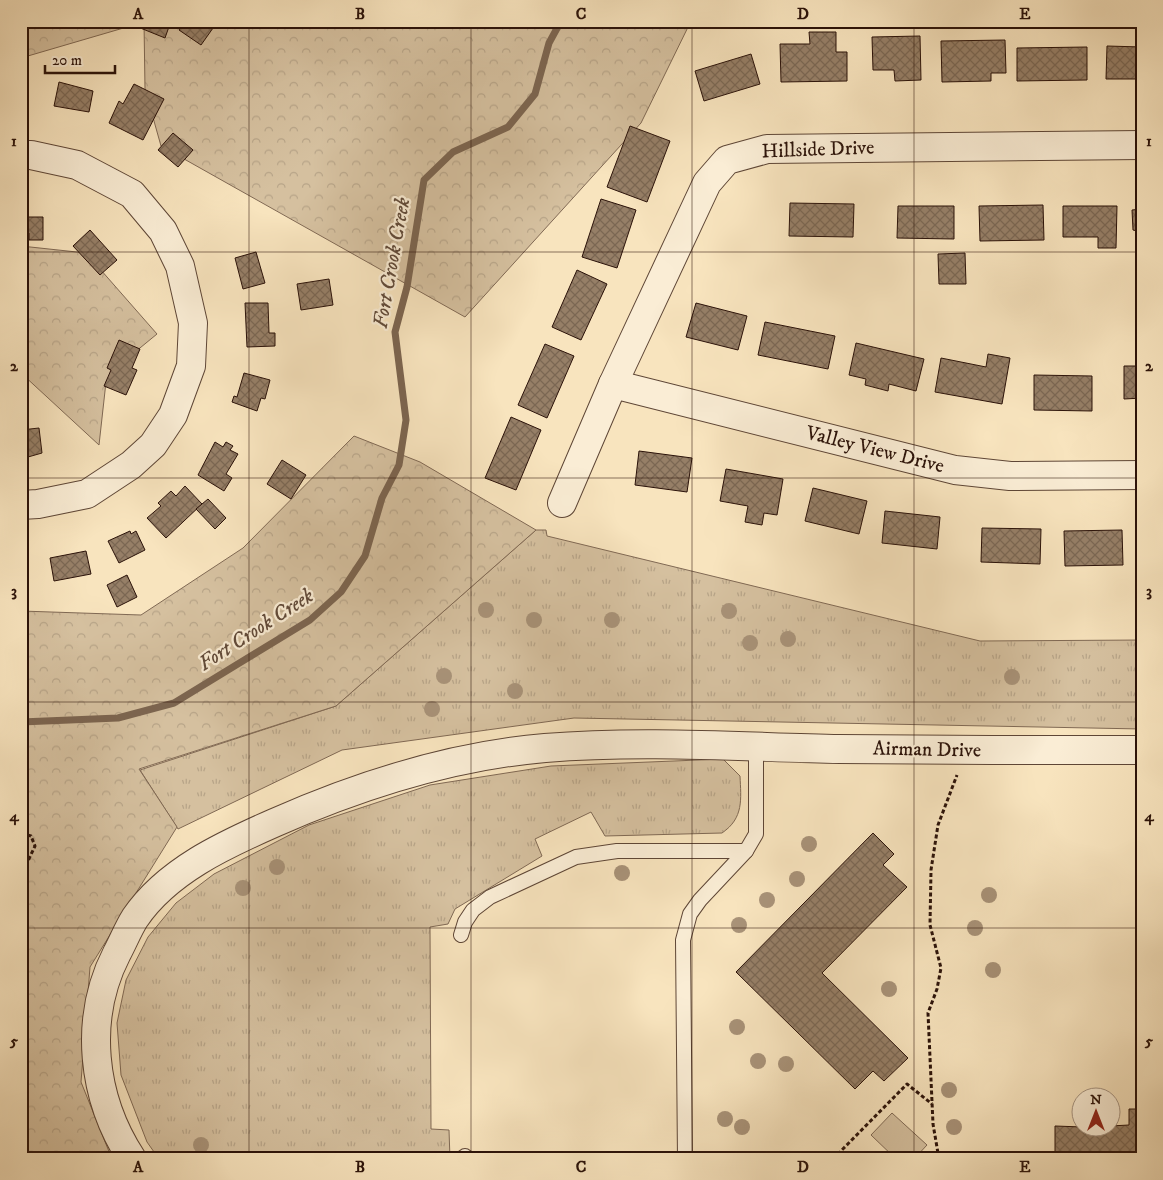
<svg xmlns="http://www.w3.org/2000/svg" width="1163" height="1180" viewBox="0 0 1163 1180" font-family="'IM FELL DW Pica',serif">
<style>
.grass{fill:url(#grass-tufts);stroke:#806954}
.forest{fill:url(#forest-crowns);stroke:#806954}
.pitch{fill:#d5c09f;stroke:#806954}
.lines{fill:none;stroke-linecap:round;stroke-linejoin:round}
.stream{stroke:#7c6550;stroke-width:7}
.building{fill:url(#building-cross-hatch);stroke:#2b1209}
.service-casing{stroke:#5e4636;stroke-width:16}
.minor-casing{stroke:#5e4636;stroke-width:30}
.path{stroke:#2b1209;stroke-width:3;stroke-dasharray:4 2.5;stroke-linecap:butt}
.service{stroke:#faedd5;stroke-width:14}
.minor{stroke:#faedd5;stroke-width:28}
.tree{fill:#a89278}
.grid{fill:none;stroke:#2b1209;stroke-width:1;stroke-opacity:0.55}
.labels{text-anchor:middle;dominant-baseline:central;stroke-width:4.5;stroke-linejoin:round;paint-order:stroke}
.street-label{font-size:20px;fill:#2b1209;stroke:#faedd5}
.water-label{font-size:21px;font-style:italic;fill:#614a39;stroke:#faedd5}
.neatline{fill:none;stroke:#2b1209;stroke-width:2}
.grid-label{font-size:16px;text-anchor:middle;font-weight:bold;fill:#2b1209}
</style>
<defs>
<pattern id="grass-tufts" width="24" height="20" patternUnits="userSpaceOnUse" patternTransform="scale(1.25)"><rect width="24" height="20" fill="#d5c09f"/><path d="M3 7l-1-3M5 7V3M7 7l1-3M15 17l-1-3M17 17v-4M19 17l1-3" fill="none" stroke="#b7a488"/></pattern>
<pattern id="forest-crowns" width="20" height="18" patternUnits="userSpaceOnUse" patternTransform="scale(1.25)"><rect width="20" height="18" fill="#d5c09f"/><path d="M2 6a3 3 0 1 1 6 0M12 15a3 3 0 1 1 6 0" fill="none" stroke="#b7a488"/></pattern>
<pattern id="building-cross-hatch" width="8" height="8" patternUnits="userSpaceOnUse" patternTransform="scale(1.25)"><rect width="8" height="8" fill="#967f67"/><path d="M0 0l8 8M0 8l8-8" fill="none" stroke="#7b6753"/></pattern>
</defs>
<rect width="100%" height="100%" fill="#f8e4be"/>
<filter id="stains"><feTurbulence type="fractalNoise" baseFrequency=".004" numOctaves="4"/><feColorMatrix values="0 0 0 0 .2 0 0 0 0 .09 0 0 0 0 .02 0 0 0 .5 -.17"/></filter>
<radialGradient id="worn" r=".72"><stop offset=".6" stop-color="#630" stop-opacity="0"/><stop offset="1" stop-color="#630" stop-opacity=".3"/></radialGradient>
<g class="grass">
<polygon points="536,530 546,530 547,536 980,641 1142,640 1142,729 574,718 342,750 178,829 140,770 336,706"/>
<path d="M723,759L740,776C741,799 744,818 722,833L605,836L591,812L535,839L542,856L455,909L448,924L430,927L431,1129L449,1130L450,1159H159L147,1142L121,1075L117,1023L126,980L148,937L176,903L214,874L309,825L430,785L551,766Z"/>
</g>
<g class="forest">
<polygon points="21,21 691,21 641,123 465,317 161,146 145,89 144,22 21,58"/>
<polygon points="21,246 86,253 157,334 118,366 106,382 99,445 21,373"/>
<polygon points="354,436 420,462 536,530 336,706 139,769 177,827 90,967 81,1082 112,1159 21,1159 21,611 141,615 243,548"/>
</g>
<polygon class="pitch" points="892,1113 927,1145 914,1159 896,1159 871,1135"/>
<g class="lines">
<polyline class="stream" points="21,722 118,718 174,703 310,620 341,592 365,556 382,498 399,465 406,420 395,332 407,287 424,180 453,152 508,127 535,94 549,43 561,21"/>
</g>
<g class="building">
<polygon points="135,21 171,21 165,38 133,25"/>
<polygon points="185,21 218,21 201,45 179,30"/>
<polygon points="809,32 836,32 836,52 847,52 847,81 781,82 780,44 810,44"/>
<polygon points="920,36 921,80 895,81 894,70 873,70 872,37"/>
<polygon points="1005,40 1006,73 991,73 991,81 942,82 941,41"/>
<polygon points="1107,46 1142,47 1142,79 1106,79"/>
<polygon points="1087,47 1087,80 1017,81 1017,48"/>
<polygon points="751,54 760,84 704,101 695,71"/>
<polygon points="59,82 93,91 89,112 54,106"/>
<polygon points="134,84 164,99 143,140 109,123 119,101 123,104"/>
<polygon points="630,126 670,141 647,202 607,187"/>
<polygon points="173,133 193,150 178,167 158,150"/>
<polygon points="601,199 636,210 617,268 582,257"/>
<polygon points="790,203 854,204 853,237 789,236"/>
<polygon points="1043,205 1044,240 980,241 979,206"/>
<polygon points="898,206 954,206 954,239 897,238"/>
<polygon points="1063,206 1117,206 1116,248 1098,248 1098,237 1063,237"/>
<polygon points="1142,209 1142,232 1133,230 1132,210"/>
<polygon points="21,217 43,217 43,240 29,240 29,233 21,233"/>
<polygon points="90,230 117,260 100,275 73,246"/>
<polygon points="256,252 265,283 243,289 235,258"/>
<polygon points="965,253 966,284 939,284 938,254"/>
<polygon points="577,270 607,284 581,340 552,327"/>
<polygon points="329,279 333,305 301,310 297,284"/>
<polygon points="245,303 268,303 269,333 275,333 275,346 247,347"/>
<polygon points="696,303 747,316 738,350 686,337"/>
<polygon points="765,322 835,336 828,369 758,355"/>
<polygon points="119,340 140,349 132,368 137,370 126,395 104,386 111,370 107,368"/>
<polygon points="856,343 924,359 916,391 889,384 888,391 865,385 866,379 849,375"/>
<polygon points="545,344 574,356 547,418 518,405"/>
<polygon points="988,354 1010,358 1002,404 935,392 941,358 986,367"/>
<polygon points="1124,366 1142,366 1142,398 1124,399"/>
<polygon points="244,373 270,380 265,399 261,398 257,411 232,402 234,396 237,397"/>
<polygon points="1034,375 1092,376 1092,411 1034,410"/>
<polygon points="511,417 541,430 516,490 485,478"/>
<polygon points="39,428 42,453 28,457 28,453 21,454 21,430"/>
<polygon points="215,442 223,447 226,442 233,446 230,450 238,454 226,474 232,478 224,491 198,475"/>
<polygon points="639,451 692,458 687,492 635,485"/>
<polygon points="282,460 306,475 291,499 267,484"/>
<polygon points="726,469 783,479 777,515 764,513 762,525 745,522 748,506 720,501"/>
<polygon points="185,486 202,504 166,538 147,518 161,506 158,503 171,491 176,496"/>
<polygon points="813,488 867,501 859,534 805,521"/>
<polygon points="208,499 226,518 215,529 196,509"/>
<polygon points="885,511 940,517 937,549 882,543"/>
<polygon points="982,528 1041,529 1040,564 981,562"/>
<polygon points="1122,530 1123,565 1065,566 1064,531"/>
<polygon points="130,531 131,534 136,531 145,550 119,563 108,541"/>
<polygon points="86,551 91,574 54,581 50,558"/>
<polygon points="127,575 137,597 117,607 107,585"/>
<polygon points="873,833 894,854 883,865 907,887 822,973 908,1058 884,1081 873,1071 855,1089 736,972"/>
<polygon points="1129,1109 1142,1109 1142,1159 1055,1159 1055,1126 1110,1128 1110,1126 1129,1125"/>
<polygon points="993,1153 1005,1153 1009,1159 990,1159"/>
</g>
<g class="lines">
<g class="service-casing">
<g id="service">
<polyline points="461,935 465,922 473,910 490,897 576,857 617,851 746,851"/>
<polyline points="465,1156 465,1159"/>
<polyline points="685,1159 683,940 690,914 700,900 746,851 756,834 756,747"/>
</g>
</g>
<g class="minor-casing">
<g id="minor">
<polyline points="21,155 31,155 77,165 132,194 163,231 180,266 193,323 191,366 173,415 153,445 131,465 87,494 38,504 21,505"/>
<polyline points="613,384 955,470 1010,476 1142,475"/>
<polyline points="562,503 613,384 707,183 727,160 767,149 1142,145"/>
<path d="M132,1159C92,1098 83,1019 117,953C123,942 128,929 135,918C167,871 224,845 274,823C360,785 450,756 545,748C643,740 742,747 840,749C941,750 1041,750 1142,750"/>
</g>
</g>
<g class="path">
<polyline points="21,833 31,836 35,846 21,876"/>
<polyline points="833,1159 907,1084 932,1104"/>
<polyline points="939,1159 933,1124 928,1013 937,989 941,968 930,925 931,870 938,825 957,775"/>
</g>
<use href="#service" class="service"/>
<use href="#minor" class="minor"/>
</g>
<g class="tree">
<circle cx="486" cy="610" r="8"/>
<circle cx="729" cy="611" r="8"/>
<circle cx="534" cy="620" r="8"/>
<circle cx="612" cy="620" r="8"/>
<circle cx="788" cy="639" r="8"/>
<circle cx="750" cy="643" r="8"/>
<circle cx="444" cy="676" r="8"/>
<circle cx="1012" cy="677" r="8"/>
<circle cx="515" cy="691" r="8"/>
<circle cx="432" cy="709" r="8"/>
<circle cx="809" cy="844" r="8"/>
<circle cx="277" cy="867" r="8"/>
<circle cx="622" cy="873" r="8"/>
<circle cx="797" cy="879" r="8"/>
<circle cx="243" cy="888" r="8"/>
<circle cx="989" cy="895" r="8"/>
<circle cx="767" cy="900" r="8"/>
<circle cx="739" cy="925" r="8"/>
<circle cx="975" cy="928" r="8"/>
<circle cx="993" cy="970" r="8"/>
<circle cx="889" cy="989" r="8"/>
<circle cx="737" cy="1027" r="8"/>
<circle cx="758" cy="1061" r="8"/>
<circle cx="786" cy="1064" r="8"/>
<circle cx="949" cy="1090" r="8"/>
<circle cx="725" cy="1119" r="8"/>
<circle cx="742" cy="1127" r="8"/>
<circle cx="954" cy="1127" r="8"/>
<circle cx="201" cy="1145" r="8"/>
</g>
<path class="grid" d="M249,21V1159M471,21V1159M692,21V1159M914,21V1159M21,252H1142M21,478H1142M21,702H1142M21,928H1142"/>
<g class="labels">
<g class="street-label">
<text transform="translate(818 150) rotate(-2)">Hillside Drive</text>
<text transform="translate(875 450) rotate(14)">Valley View Drive</text>
<text transform="translate(927 750) rotate(1)">Airman Drive</text>
</g>
<g class="water-label">
<text transform="translate(392 263) rotate(-80)">Fort Crook Creek</text>
<text transform="translate(256 630) rotate(-33)">Fort Crook Creek</text>
</g>
</g>
<rect width="1163" height="1180" fill="none" stroke="#f8e4be" stroke-width="55"/>
<g transform="translate(1096 1112)"><circle r="24" fill="#faedd5" stroke="#a79583"/>
<path d="M0-4L9 19L0 12L-9 19Z" fill="#8f2418"/>
<text y="-8" font-size="14" font-weight="bold" text-anchor="middle" fill="#2b1209">N</text>
</g>
<path d="M45 65v8h70v-8" fill="none" stroke="#2b1209" stroke-width="2.5"/>
<text x="52" y="65" font-size="15" fill="#2b1209" stroke="#faedd5" stroke-width="4" paint-order="stroke">20 m</text>
<rect x="28" y="28" width="1108" height="1124" class="neatline"/>
<g class="grid-label">
<text x="138" y="19">A</text>
<text x="360" y="19">B</text>
<text x="581" y="19">C</text>
<text x="803" y="19">D</text>
<text x="1025" y="19">E</text>
<text x="14" y="146">1</text>
<text x="1149" y="146">1</text>
<text x="14" y="371">2</text>
<text x="1149" y="371">2</text>
<text x="14" y="596">3</text>
<text x="1149" y="596">3</text>
<text x="14" y="821">4</text>
<text x="1149" y="821">4</text>
<text x="14" y="1046">5</text>
<text x="1149" y="1046">5</text>
<text x="138" y="1172">A</text>
<text x="360" y="1172">B</text>
<text x="581" y="1172">C</text>
<text x="803" y="1172">D</text>
<text x="1025" y="1172">E</text>
</g>
<rect width="100%" height="100%" filter="url(#stains)"/>
<rect width="100%" height="100%" fill="url(#worn)"/>
</svg>
